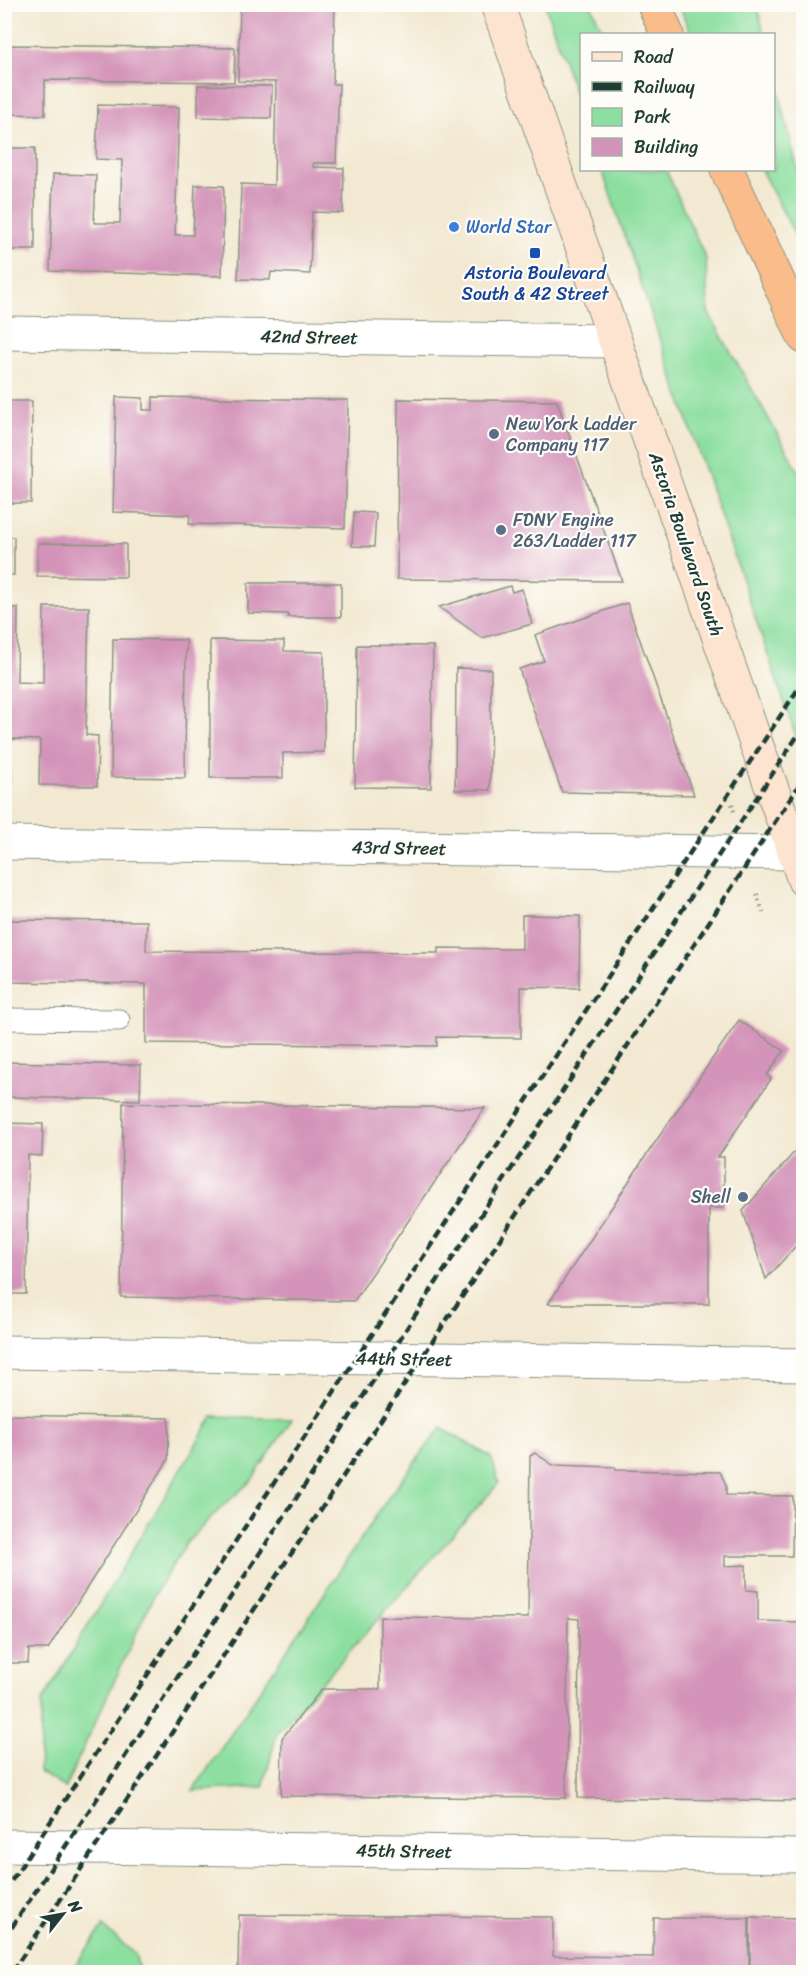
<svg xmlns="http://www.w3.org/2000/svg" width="808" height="1977" viewBox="0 0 808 1977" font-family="Sriracha,sans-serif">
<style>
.green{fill:#8ddfa0;stroke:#568e6a;stroke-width:1.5}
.building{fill:#d494ba}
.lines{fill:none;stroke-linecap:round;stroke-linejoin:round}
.service-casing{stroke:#899383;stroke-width:23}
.minor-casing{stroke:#899383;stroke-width:35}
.secondary-casing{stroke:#899383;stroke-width:35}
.motorway-casing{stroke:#899383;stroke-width:35}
.path{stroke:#899383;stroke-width:4;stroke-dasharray:1.5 4.5;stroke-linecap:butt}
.service{stroke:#fff;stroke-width:21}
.minor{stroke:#fff;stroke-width:33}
.secondary{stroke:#fde4d0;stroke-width:33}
.motorway{stroke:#f9bc8a;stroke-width:33}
.rail{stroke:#1f3d34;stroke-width:4.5;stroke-dasharray:9 4.5;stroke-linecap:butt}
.shop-dot{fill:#3f7fe0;stroke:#fdfcf7;stroke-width:2}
.transit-dot{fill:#1a4fb4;stroke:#fdfcf7;stroke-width:2}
.service-dot{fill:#5c6f8a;stroke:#fdfcf7;stroke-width:2}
.labels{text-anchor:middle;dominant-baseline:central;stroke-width:4.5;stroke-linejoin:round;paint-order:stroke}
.shop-label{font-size:18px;fill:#366cbe;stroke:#fdfcf7;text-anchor:start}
.transit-label{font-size:18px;fill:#164399;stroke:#fdfcf7}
.street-label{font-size:18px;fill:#1f3d34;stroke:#fdfcf7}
.service-label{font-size:18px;fill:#4e5e75;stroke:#fdfcf7;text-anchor:start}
</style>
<rect width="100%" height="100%" fill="#fdfcf7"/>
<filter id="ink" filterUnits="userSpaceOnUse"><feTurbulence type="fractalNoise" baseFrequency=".0167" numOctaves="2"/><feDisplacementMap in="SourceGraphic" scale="12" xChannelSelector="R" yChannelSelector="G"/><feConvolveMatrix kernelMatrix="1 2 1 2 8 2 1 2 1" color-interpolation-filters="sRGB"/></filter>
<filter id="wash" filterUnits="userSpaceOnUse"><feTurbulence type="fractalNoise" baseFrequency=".008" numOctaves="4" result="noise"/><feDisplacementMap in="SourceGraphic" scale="24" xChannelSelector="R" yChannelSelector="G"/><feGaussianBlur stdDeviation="1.35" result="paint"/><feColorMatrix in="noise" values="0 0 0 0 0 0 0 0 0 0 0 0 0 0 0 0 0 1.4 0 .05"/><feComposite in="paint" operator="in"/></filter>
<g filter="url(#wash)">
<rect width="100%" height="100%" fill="#f3e9d2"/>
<g class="green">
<polygon points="545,5 591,5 604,34 582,34 581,111"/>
<polygon points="679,5 757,5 764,34 691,34"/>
<polygon points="774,72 803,192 803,250 761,170 774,170"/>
<polygon points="602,170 666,170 706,259 708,312 803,479 803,757"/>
<polygon points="213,1416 292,1419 251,1481 222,1507 187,1542 153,1597 65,1788 39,1772 42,1702"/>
<polygon points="441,1428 491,1457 499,1483 277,1733 263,1787 193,1791 390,1495"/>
<polygon points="103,1927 135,1954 140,1972 70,1972"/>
</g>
<g id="blocks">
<g class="building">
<polygon points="240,4 335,4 333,84 339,84 336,163 313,163 313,167 344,168 343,213 312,212 310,274 271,272 270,280 238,279 241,184 274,185 276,82 238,81"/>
<polygon points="4,45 235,48 234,82 45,80 45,115 8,114 8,79 4,79"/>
<polygon points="198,85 272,86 271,118 198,117"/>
<polygon points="98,105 179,107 175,235 193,235 195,185 224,186 222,276 50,271 53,174 96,175 94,223 120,223 122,160 96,159"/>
<rect x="4" y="148" width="31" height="102"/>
<polygon points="116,397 143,398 143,410 153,410 153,397 348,400 345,528 189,524 190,515 113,512"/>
<polygon points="398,399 557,401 622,581 397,579"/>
<polygon points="4,401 32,401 31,503 4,503"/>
<polygon points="354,512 376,513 374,547 352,546"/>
<rect x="4" y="537" width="10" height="38"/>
<polygon points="38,543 126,544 126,577 37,576"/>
<polygon points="248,583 341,583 341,617 288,617 288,614 248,613"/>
<polygon points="510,586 512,592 522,589 532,624 482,638 439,607"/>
<polygon points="627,603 674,737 694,795 562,792 532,706 519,669 544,661 535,635"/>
<polygon points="44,607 89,607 86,735 98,736 97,786 39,785 40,740 10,739 10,784 4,784 4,608 18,608 17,682 43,683"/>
<polygon points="113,639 186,640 185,778 111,777"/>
<polygon points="210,640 284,641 284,651 324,652 324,752 283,753 283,778 210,778"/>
<polygon points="357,645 433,646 431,788 355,787"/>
<polygon points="456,668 491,669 490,790 455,790"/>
<polygon points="522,915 580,916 579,988 521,987 521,1038 437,1037 437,1046 146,1043 146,984 4,982 4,920 147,921 146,951 438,953 438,948 522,949"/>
<polygon points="739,1020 784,1051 767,1075 771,1079 718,1157 724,1157 724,1208 709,1208 709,1304 548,1304 645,1157"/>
<polygon points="4,1062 141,1065 140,1100 4,1097"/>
<polygon points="123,1103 485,1108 354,1301 121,1297"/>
<polygon points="4,1123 43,1124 42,1156 28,1155 26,1294 4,1294"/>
<polygon points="804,1141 804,1237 766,1279 743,1211"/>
<polygon points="4,1415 169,1418 168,1460 48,1649 29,1649 28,1663 4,1663"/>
<polygon points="535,1453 553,1465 615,1467 616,1470 720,1472 726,1485 726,1495 793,1496 792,1556 725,1556 725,1566 746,1565 746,1590 758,1591 758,1621 804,1622 804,1801 578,1798 579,1619 568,1618 566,1798 281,1796 282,1738 322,1689 380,1689 380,1617 528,1618 530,1456"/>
<polygon points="239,1915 553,1917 553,1956 650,1957 653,1957 654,1918 749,1918 749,1972 238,1972"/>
<polygon points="750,1917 804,1918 804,1972 750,1972"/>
</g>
</g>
</g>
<g filter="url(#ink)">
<use href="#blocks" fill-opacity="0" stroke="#899383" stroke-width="1.5"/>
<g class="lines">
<g class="service-casing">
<polyline id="service" points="4,1019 119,1020"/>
</g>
<g class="minor-casing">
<g id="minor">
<polyline points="4,333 614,341"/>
<polyline points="4,843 794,853"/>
<polyline points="4,1352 804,1365"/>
<polyline points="4,1846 804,1856"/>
</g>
</g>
<g class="secondary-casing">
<polyline id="secondary" points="497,4 804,880"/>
</g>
<g class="motorway-casing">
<g id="motorway">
<polyline points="654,4 667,34"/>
<polyline points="727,170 804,337"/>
</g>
</g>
<g class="path">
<polyline points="732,804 735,815"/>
<polyline points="757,894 764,915"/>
</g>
<use href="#service" class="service"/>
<use href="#minor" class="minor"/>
<use href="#secondary" class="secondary"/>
<use href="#motorway" class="motorway"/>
<g class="rail">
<polyline points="4,1892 804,680"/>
<polyline points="4,1939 348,1420 430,1292 804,726"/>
<polyline points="12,1972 384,1415 804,778"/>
</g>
</g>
</g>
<circle class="shop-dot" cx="454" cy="227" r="6"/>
<rect class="transit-dot" x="529" y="247" width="12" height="12" rx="3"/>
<g class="service-dot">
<circle cx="494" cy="434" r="6"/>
<circle cx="501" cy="530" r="6"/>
<circle cx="743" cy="1197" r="6"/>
</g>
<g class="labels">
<g class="shop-label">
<text x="466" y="227">World Star</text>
</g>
<g class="transit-label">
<text x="535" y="273">Astoria Boulevard<tspan x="535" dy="21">South &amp; 42 Street</tspan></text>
</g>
<g class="street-label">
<text transform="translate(309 337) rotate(1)">42nd Street</text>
<text transform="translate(686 544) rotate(71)">Astoria Boulevard South</text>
<text transform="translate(399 848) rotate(1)">43rd Street</text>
<text transform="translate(404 1359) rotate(1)">44th Street</text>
<text transform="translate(404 1851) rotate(1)">45th Street</text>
</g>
<g class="service-label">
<text x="506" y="424">New York Ladder<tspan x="506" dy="21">Company 117</tspan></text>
<text x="513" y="520">FDNY Engine<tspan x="513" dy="21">263/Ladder 117</tspan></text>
<text x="731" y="1197" text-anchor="end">Shell</text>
</g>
</g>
<rect width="808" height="1977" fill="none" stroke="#fdfcf7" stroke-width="24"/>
<rect x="580" y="33" width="195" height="138" fill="#fdfcf7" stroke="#a4b0a9" stroke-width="1.5"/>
<rect x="592" y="52" width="30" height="9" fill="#fde4d0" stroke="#a4b0a9" stroke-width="1.5"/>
<text x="634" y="63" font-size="18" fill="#1f3d34">Road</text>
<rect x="592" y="82" width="30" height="9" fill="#1f3d34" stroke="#a4b0a9" stroke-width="1.5"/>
<text x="634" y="93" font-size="18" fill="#1f3d34">Railway</text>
<rect x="592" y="108" width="30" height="18" fill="#8ddfa0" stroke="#a4b0a9" stroke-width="1.5"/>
<text x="634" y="123" font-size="18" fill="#1f3d34">Park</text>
<rect x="592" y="138" width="30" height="18" fill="#d494ba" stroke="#a4b0a9" stroke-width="1.5"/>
<text x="634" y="153" font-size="18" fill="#1f3d34">Building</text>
<g transform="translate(63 1914) rotate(59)" stroke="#fdfcf7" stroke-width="4.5" paint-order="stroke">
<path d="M0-4.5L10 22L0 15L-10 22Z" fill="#1f3d34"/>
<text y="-9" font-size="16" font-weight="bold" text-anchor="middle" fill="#1f3d34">N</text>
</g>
</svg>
